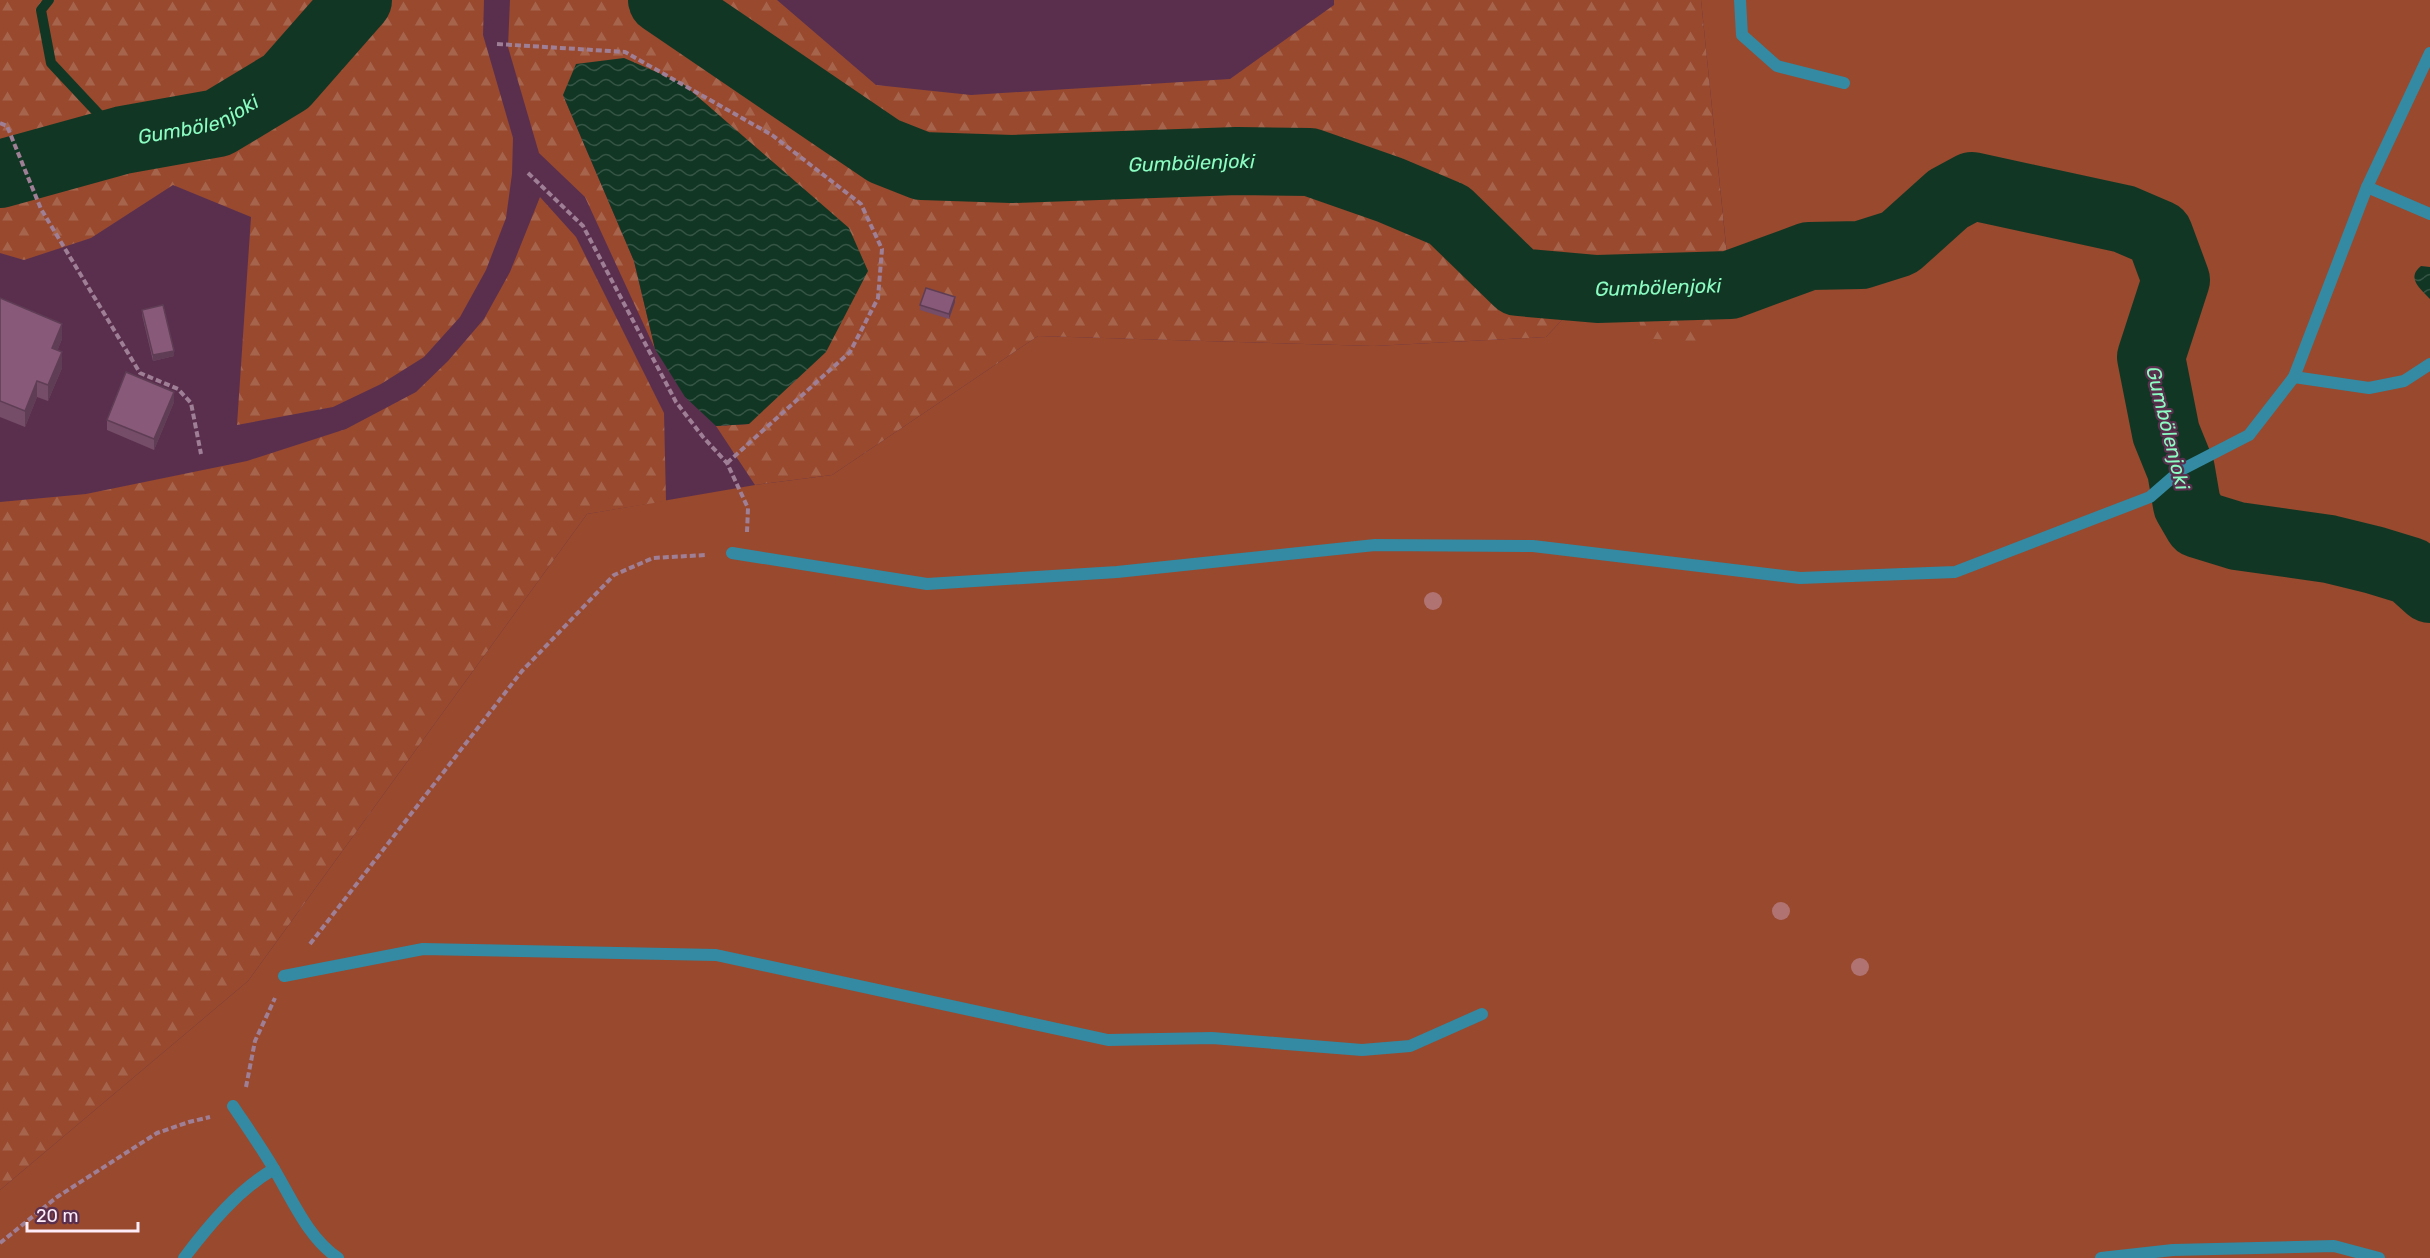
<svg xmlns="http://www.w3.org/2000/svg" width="2430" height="1258" viewBox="0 0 2430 1258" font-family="Rubik,sans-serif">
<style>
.green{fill:#98492e}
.forest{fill:url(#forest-firs)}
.water{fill:url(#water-waves)}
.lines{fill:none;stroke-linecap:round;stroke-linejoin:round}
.stream{stroke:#113724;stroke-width:10}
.river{stroke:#113724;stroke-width:68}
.path{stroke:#9f7f96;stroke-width:4;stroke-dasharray:6 3;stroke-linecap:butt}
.service{stroke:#338aa2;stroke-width:12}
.tree{fill:#b17372}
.wall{fill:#754d68}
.shaded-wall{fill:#5f3e55}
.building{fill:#885979;stroke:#5f3e55;stroke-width:1.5}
.labels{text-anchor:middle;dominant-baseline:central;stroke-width:4.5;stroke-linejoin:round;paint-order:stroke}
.water-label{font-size:20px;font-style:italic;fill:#8cfdc2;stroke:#5a2f4e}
</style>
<defs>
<pattern id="forest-firs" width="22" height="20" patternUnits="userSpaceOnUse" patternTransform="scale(1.5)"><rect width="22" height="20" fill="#98492e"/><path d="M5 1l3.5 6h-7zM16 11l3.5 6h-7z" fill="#a7644d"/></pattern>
<pattern id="water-waves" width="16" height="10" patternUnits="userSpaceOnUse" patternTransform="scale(1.5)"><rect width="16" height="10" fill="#113724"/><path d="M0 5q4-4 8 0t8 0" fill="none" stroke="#355445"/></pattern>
</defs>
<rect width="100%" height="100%" fill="#5a2f4e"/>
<polygon class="green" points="1701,0 2430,0 2430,1258 0,1258 0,1190 248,981 587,514 755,485 832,475 1038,336 1374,346 1546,337 1583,297 1635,301 1730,284"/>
<g class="forest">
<polygon points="0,0 484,0 483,35 513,138 512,174 506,218 486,270 460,317 424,357 381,384 333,407 237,425 251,217 173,185 91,238 24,260 0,253"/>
<polygon points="510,0 777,0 876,85 971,95 1230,79 1334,5 1334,0 1701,0 1730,285 1709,343 1643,338 1635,301 1583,297 1546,337 1374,346 1038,336 832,475 755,485 716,426 749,424 563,95 634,261 655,349 585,197 539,153 508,47"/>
<polygon points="540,197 576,237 664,413 666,501 587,514 248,981 0,1190 0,502 86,494 247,461 346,429 416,392 448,361 484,319 510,272"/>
</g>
<g class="water">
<polygon points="624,58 682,83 849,228 868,271 826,352 749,424 716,426 685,397 655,349 634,261 563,95 576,64"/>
<path d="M2421,266L2430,267V299C2420,288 2406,278 2421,266Z"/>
</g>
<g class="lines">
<polyline class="stream" points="49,0 41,10 51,63 123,140"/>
<g class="river">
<path id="s1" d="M662,0L884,151L922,166L1012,169L1237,161L1310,162L1390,190L1449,215L1518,282L1597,289L1730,285L1809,256L1861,255L1899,243L1948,199L1972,186L2124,219L2159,234L2176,280L2151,357L2166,433L2181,470L2187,505L2198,524L2237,536L2329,549L2374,560L2410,571L2430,589"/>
<path id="s2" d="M0,174L123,140L218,123L286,82L358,0"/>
</g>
<g class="path">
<polyline points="497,44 625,52 772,135 861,204 882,249 878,298 850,352 727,463"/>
<polyline points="0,123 7,126 41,209 140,373 178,389 191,403 201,454"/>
<polyline points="528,173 583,226 676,402 703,437 727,463 748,508 747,532"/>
<polyline points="310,944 522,671 614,575 653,558 706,555"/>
<polyline points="246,1087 255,1041 275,998"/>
<polyline points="0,1243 57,1197 157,1133 189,1122 210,1117"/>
</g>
<g class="service">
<polyline points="1740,0 1742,35 1777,66 1844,83"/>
<polyline points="2367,187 2430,214"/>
<polyline points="2294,377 2369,388 2404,381 2430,364"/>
<polyline points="732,553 927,584 1117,572 1375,545 1533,546 1800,578 1955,572 2150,497 2181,470 2249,435 2294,377 2367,187 2430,53"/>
<polyline points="284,976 423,949 716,955 1108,1040 1212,1038 1362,1050 1410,1046 1482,1014"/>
<path d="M233,1106C247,1127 261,1147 274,1169C292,1199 308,1238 338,1258"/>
<path d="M184,1258C209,1225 238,1190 274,1169"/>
<polyline points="2101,1258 2173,1250 2334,1246 2379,1258"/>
</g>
</g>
<g class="tree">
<circle cx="1433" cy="601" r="9"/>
<circle cx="1781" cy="911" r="9"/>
<circle cx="1860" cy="967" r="9"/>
</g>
<g class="wall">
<polygon points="0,299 62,339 57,351 62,368 48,401 37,397 25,427 0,417"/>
<polygon points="955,302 949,319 920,310 920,305"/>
<polygon points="142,310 174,356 153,361 142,315"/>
<polygon points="174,402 154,450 107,430 107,420"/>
</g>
<g class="shaded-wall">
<polygon points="955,297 955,302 949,319 949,314"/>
<polygon points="62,324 62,339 52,364 52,348"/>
<polygon points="174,351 174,356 153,361 153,355"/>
<polygon points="62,352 62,368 48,401 48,385"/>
<polygon points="37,381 37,397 25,427 25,411"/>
<polygon points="174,392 174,402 154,450 154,439"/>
</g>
<g class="building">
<polygon points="926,288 955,297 949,314 920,305"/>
<polygon points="0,298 62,324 52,348 62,352 48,385 37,381 25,411 0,401"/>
<polygon points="163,305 174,351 153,355 142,310"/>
<polygon points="126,372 174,392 154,439 107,420"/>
</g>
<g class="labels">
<g class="water-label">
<text stroke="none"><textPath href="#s2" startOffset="206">Gumbölenjoki</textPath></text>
<text stroke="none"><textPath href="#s1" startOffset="579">Gumbölenjoki</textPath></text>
<text stroke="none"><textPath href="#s1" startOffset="1083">Gumbölenjoki</textPath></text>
<text transform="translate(2168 428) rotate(76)">Gumbölenjoki</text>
</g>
</g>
<path d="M27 1222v9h111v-9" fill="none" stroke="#feedf8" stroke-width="3"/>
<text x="36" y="1222" font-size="18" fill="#feedf8" stroke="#5a2f4e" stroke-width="4.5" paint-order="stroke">20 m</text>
</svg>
